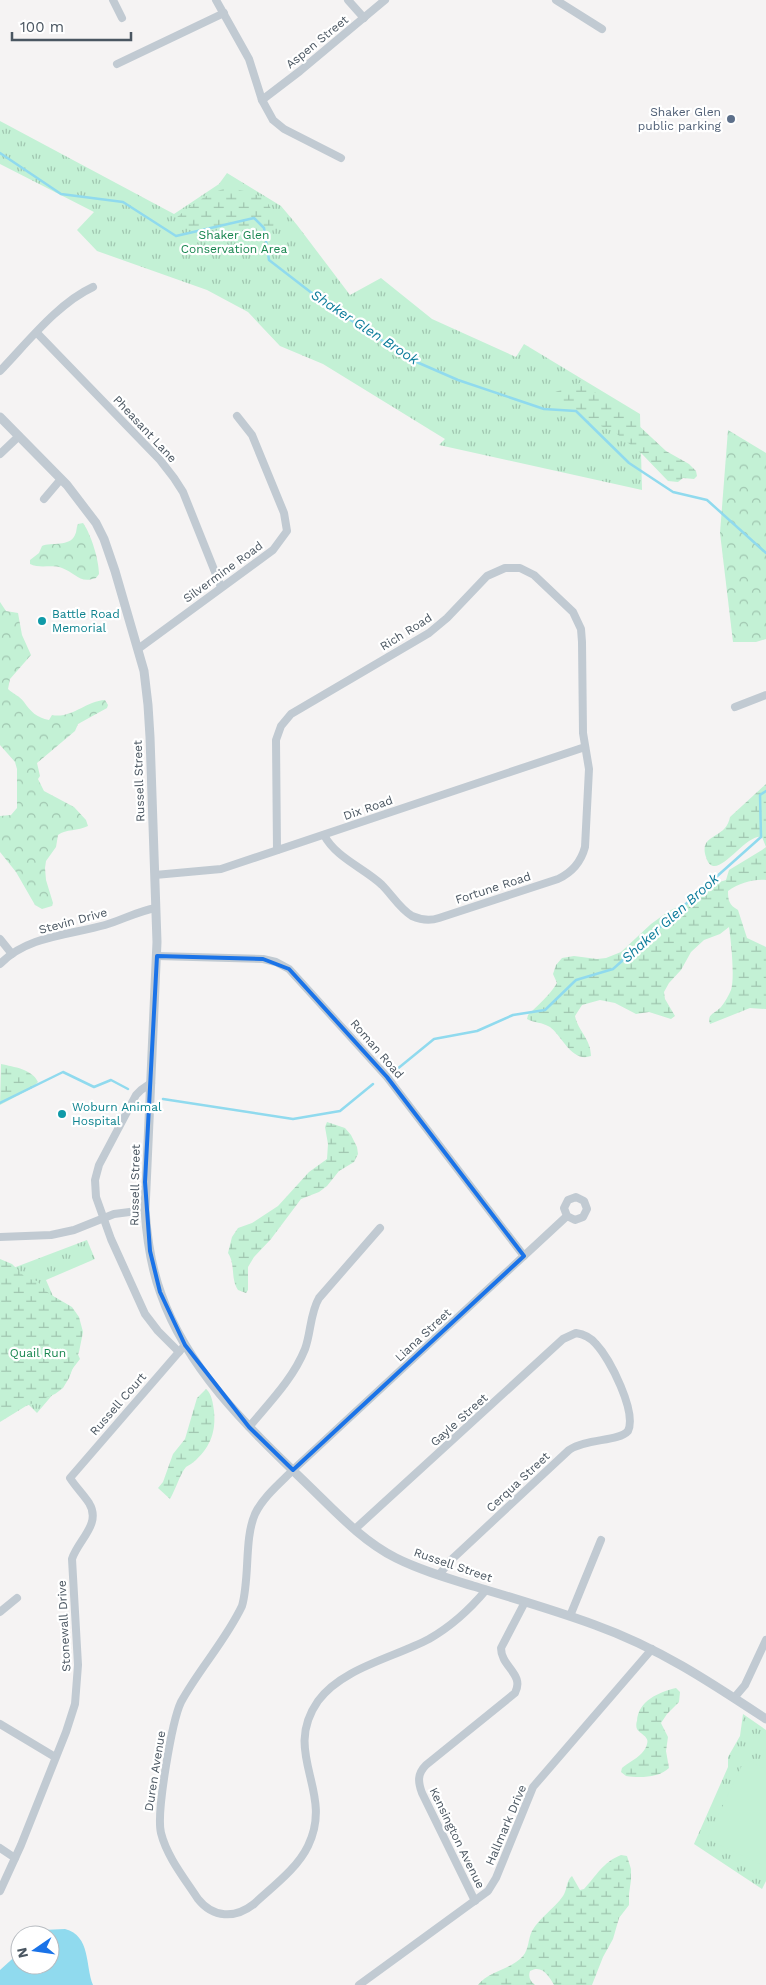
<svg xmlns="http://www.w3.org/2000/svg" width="766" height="1985" viewBox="0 0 766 1985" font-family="'Work Sans',sans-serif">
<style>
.grass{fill:url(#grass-tufts)}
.forest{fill:url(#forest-crowns)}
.wetland{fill:url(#wetland-marsh)}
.pitch{fill:#c3f1d5}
.water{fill:#90daee}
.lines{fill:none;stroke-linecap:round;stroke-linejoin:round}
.stream{stroke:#90daee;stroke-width:2.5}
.minor{stroke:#c1cad2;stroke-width:8}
.tertiary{stroke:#c1cad2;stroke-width:9}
.marked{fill:none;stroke:#1a73e8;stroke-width:4;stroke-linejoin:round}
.service-dot{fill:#5c6f8a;stroke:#fff;stroke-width:2}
.culture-dot{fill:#0f9aa8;stroke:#fff;stroke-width:2}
.labels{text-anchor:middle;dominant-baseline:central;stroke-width:4.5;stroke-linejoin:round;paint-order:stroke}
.street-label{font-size:12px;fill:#4a5661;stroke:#fff}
.service-label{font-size:12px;fill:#4e5e75;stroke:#fff;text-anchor:end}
.park-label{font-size:12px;fill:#17864f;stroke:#fff}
.culture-label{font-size:12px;fill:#0d838f;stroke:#fff;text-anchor:start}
.water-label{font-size:14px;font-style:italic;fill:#0c7c9b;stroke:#fff}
</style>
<defs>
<pattern id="grass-tufts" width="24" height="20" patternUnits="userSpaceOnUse" patternTransform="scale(1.25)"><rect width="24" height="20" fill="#c3f1d5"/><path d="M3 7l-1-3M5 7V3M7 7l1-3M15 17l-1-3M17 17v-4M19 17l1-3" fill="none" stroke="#a0c6b0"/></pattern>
<pattern id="forest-crowns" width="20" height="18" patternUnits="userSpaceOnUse" patternTransform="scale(1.25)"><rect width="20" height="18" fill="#c3f1d5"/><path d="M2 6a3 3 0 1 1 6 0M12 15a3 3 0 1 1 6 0" fill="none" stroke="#a0c6b0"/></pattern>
<pattern id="wetland-marsh" width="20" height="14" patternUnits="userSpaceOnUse" patternTransform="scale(1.25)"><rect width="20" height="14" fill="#c3f1d5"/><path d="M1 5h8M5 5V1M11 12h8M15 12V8" fill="none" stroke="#a0c6b0"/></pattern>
</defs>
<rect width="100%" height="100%" fill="#f5f3f3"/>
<g class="grass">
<polygon points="0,121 174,214 219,184 227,173 281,206 297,225 350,295 381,278 432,319 516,357 524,344 640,414 642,490 439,445 445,439 323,364 280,346 248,312 207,290 97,251 77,230 94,212 0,164"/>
<polygon points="87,1240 95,1259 46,1280 80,1359 70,1372 71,1373 37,1413 0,1376 0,1273"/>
<polygon points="743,1714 766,1730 766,1881 762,1889 694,1844 728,1767 728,1757 740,1736"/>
</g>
<g class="forest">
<polygon points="728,430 766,453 766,639 756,642 733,642 720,533"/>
<path d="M83,523C91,534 99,560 99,574L96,578C79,584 76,573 62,568C52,564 40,569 30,564V560L39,553L42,546C51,542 70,547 75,535C77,531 76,528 78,524Z"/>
<path d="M0,602L6,611L18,613L22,635L31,655L10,679L8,689C13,694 20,696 24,702C30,711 37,718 49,720L52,715C71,719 86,701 105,700L108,705L107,708L78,724L75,731L37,763L40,776L38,779L44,791L74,807L86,820L88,826C78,831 66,829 58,835L56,847L46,861L45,868L46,880L53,903L52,906L42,909L35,905L16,872L0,852V816L11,815L17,808V769L15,762L0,745Z"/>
</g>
<g class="wetland">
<path d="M227,188C238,190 251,191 261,197C279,208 278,243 256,248L244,230L230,221L211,229L185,227L176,222V218C191,205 207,193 227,188Z"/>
<polygon points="580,383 622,410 666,451 689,464 696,471 697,476 694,479 683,478 678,482 668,481 642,454 613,431 581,418 547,395"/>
<path d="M766,784V880C752,879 740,883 728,891C728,900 729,905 738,910L747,938L766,947V1009L750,1008L710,1024C706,1014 716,1013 721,1007C725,1002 729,995 731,990C735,978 731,940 729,927L720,934L704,940L691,952L681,970L669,983L664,992L665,999L675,1016L671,1019L649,1012L636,1014L615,1003L600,1000L582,1005L575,1016C578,1031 591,1039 591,1056C572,1063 562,1036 550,1027C542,1022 534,1023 527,1019L528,1015C539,1004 549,996 557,983L553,974L556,965L562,958L574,956L597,959L606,958L621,952L651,924L669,911L700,896L713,884L726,880L729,870L762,850L766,847L762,837C744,833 715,887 706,857C698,833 726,840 730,817Z"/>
<path d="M1,1064C14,1067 32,1069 38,1082L32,1088L0,1105Z"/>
<path d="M327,1122L345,1128L351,1135L357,1147L358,1154L354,1162L339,1171L327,1186L319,1192L301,1199L271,1239L254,1257L248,1267V1290L246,1293L238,1290C230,1278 236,1265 228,1253L232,1237L238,1228L252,1223L278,1206L309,1172L327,1159L328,1144L325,1127Z"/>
<polygon points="0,1259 12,1264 26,1278 37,1281 48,1293 72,1307 79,1317 83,1332 79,1352 69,1378 63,1388 55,1394 26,1406 0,1422"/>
<path d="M206,1389C212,1394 213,1404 214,1411C216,1431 211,1446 196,1460C193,1463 189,1465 186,1467C180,1474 175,1491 170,1499L158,1488L163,1482L173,1454L185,1439L197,1398Z"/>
<path d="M676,1688L680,1692L679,1702L667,1714L661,1723L668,1737L666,1751L669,1768C659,1778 639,1778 626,1776L621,1772L622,1768C630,1761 644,1756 647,1744C650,1737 640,1734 637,1729C636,1727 636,1723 637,1721C638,1701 659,1692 676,1688Z"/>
<path d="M621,1855L627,1856L631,1869V1880L629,1894V1905L619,1918L613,1939L603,1957L592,1985H554C549,1976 542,1964 530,1971C528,1977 530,1981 535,1985H478C489,1970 511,1970 523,1956C529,1949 528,1939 532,1931C540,1917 554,1909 563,1896C567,1890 566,1884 570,1878L572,1876L580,1890L584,1889C596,1876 603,1862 621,1855Z"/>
</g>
<polygon class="pitch" points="745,1759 766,1769 766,1862 764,1866 707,1839"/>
<path class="water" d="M65,1929C91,1936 85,1965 93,1985H0V1970L20,1952V1965H50V1935H36L43,1930Z"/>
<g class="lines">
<g class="stream">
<polyline points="0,153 61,194 123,202 176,236 254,218 264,228 269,260 326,304 412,360 458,380 544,409 576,411 629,463 673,492 707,500 766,553"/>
<polyline points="396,1070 434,1039 477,1031 513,1015 545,1010 576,980 613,969 761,837 760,795 766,791"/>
<polyline points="163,1099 293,1119 340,1111 373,1084"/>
<polyline points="0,1103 63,1072 94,1087 111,1080 128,1089"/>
</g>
<g class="minor">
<polyline points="113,0 122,18"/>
<polyline points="216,0 249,59 262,100 273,120 284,129 341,158"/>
<polyline points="348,0 364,18"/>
<polyline points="556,0 602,29"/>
<polyline points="117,64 224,13"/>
<polyline points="262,100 300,71 385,0"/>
<polyline points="37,333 160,460 174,478 183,492 221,587"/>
<path d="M0,371C27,343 58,303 93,287"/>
<polyline points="0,454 19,436"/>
<polyline points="44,499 61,479"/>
<polyline points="138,649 273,550 287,531 284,513 252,435 237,416"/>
<polyline points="735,707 766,695"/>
<path d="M277,850L276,740L281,726L291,714L429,633L447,618L487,576L505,568H520L534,575L573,612L581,629L582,642L583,733L589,769L585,847C581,862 573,872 558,879L439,918C430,921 421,920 412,916C400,909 392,895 382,885C364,868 336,858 324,835"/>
<polyline points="155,875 221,869 585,747"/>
<polyline points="0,939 12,954"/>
<polyline points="157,956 263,959 276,962 289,969 387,1077 524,1256"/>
<path d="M0,964C27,936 69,935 105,925C122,920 138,911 156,908"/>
<polyline points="151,1083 141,1090 136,1095 99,1165 95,1180 96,1197 111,1239 145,1314 158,1331 179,1352"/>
<polyline points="0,1237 51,1235 74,1230 114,1214 145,1210"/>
<path d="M249,1427C269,1403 293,1379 305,1349C311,1333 310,1313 319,1298L380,1228"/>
<path d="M355,1529L563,1339L576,1333C583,1334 591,1338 596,1344C610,1359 637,1412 628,1431C618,1442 587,1438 569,1450L450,1561L439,1575"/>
<path d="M486,1590C471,1608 450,1627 429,1639C393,1658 342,1668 318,1701C281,1754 335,1791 308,1846C297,1869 272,1887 254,1904C235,1919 213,1918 198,1899C185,1879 167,1857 161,1833C156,1813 172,1721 181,1702C199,1669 226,1640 242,1606C250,1578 244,1539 255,1514C263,1497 280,1483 293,1470L567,1216L575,1220L583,1217L587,1209L584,1201L576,1197L568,1200L564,1208L567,1216"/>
<polyline points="0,1612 17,1598"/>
<polyline points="570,1616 601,1540"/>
<polyline points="734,1698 745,1685 766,1640"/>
<polyline points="0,1724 55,1757"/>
<polyline points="0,1848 15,1858"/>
<path d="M0,1891L21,1845L66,1732L75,1704L78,1665L72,1559C78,1540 102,1524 89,1503C83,1494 75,1486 70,1478L185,1345"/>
<path d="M475,1901L422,1793C418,1782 417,1774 426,1765L515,1693C525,1674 501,1667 501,1648L525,1602"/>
<polyline points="359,1985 488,1891 496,1878 533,1787 652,1649"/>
</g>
<path class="tertiary" d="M0,417L67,485L96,523L104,539L115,571L144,671L148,705L150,737L157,942L145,1210C147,1239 151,1267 161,1294C188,1371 250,1429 308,1485C335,1511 362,1541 396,1558C420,1570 447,1578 473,1586C513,1598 554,1610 595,1625C659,1648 710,1682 766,1719"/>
</g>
<path class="marked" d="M157,956L263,959L289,969L387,1077L524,1256L293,1470L249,1427L185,1345L160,1292L150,1251L145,1182Z"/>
<circle class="service-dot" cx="731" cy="119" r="5"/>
<g class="culture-dot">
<circle cx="42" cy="621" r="5"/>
<circle cx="62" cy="1114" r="5"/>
</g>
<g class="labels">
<g class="street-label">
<text transform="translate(317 42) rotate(-39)">Aspen Street</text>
<text transform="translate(145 429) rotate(47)">Pheasant Lane</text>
<text transform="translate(223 572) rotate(-36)">Silvermine Road</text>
<text transform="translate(406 632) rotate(-32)">Rich Road</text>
<text transform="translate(139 781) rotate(-92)">Russell Street</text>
<text transform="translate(368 808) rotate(-19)">Dix Road</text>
<text transform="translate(493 888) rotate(-18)">Fortune Road</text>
<text transform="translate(73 921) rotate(-15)">Stevin Drive</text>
<text transform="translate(377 1049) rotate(49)">Roman Road</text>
<text transform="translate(135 1185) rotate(-89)">Russell Street</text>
<text transform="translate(423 1335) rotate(-43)">Liana Street</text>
<text transform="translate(118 1404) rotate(-49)">Russell Court</text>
<text transform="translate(459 1420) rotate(-42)">Gayle Street</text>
<text transform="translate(518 1482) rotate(-43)">Cerqua Street</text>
<text transform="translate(453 1565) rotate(19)">Russell Street</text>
<text transform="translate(64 1626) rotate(-93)">Stonewall Drive</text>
<text transform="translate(155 1771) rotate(-81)">Duren Avenue</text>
<text transform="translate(506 1825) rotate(-67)">Hallmark Drive</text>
<text transform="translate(457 1838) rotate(64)">Kensington Avenue</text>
</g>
<g class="service-label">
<text x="721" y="112">Shaker Glen<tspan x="721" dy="14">public parking</tspan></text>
</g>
<g class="park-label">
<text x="234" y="235">Shaker Glen<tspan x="234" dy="14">Conservation Area</tspan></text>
<text x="38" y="1353">Quail Run</text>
</g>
<g class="culture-label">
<text x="52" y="614">Battle Road<tspan x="52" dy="14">Memorial</tspan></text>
<text x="72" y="1107">Woburn Animal<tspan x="72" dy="14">Hospital</tspan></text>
</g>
<g class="water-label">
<text transform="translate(365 327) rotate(33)">Shaker Glen Brook</text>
<text transform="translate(670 918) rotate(-42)">Shaker Glen Brook</text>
</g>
</g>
<g transform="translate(35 1950) rotate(257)"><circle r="24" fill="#ffffff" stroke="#b7bbc0"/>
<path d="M0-4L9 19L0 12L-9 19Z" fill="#1a73e8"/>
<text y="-8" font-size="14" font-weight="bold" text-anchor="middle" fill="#4a5661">N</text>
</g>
<path d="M12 32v8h119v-8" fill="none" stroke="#4a5661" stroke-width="2.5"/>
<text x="20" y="32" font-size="15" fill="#4a5661" stroke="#ffffff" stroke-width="4" paint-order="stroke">100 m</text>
</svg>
